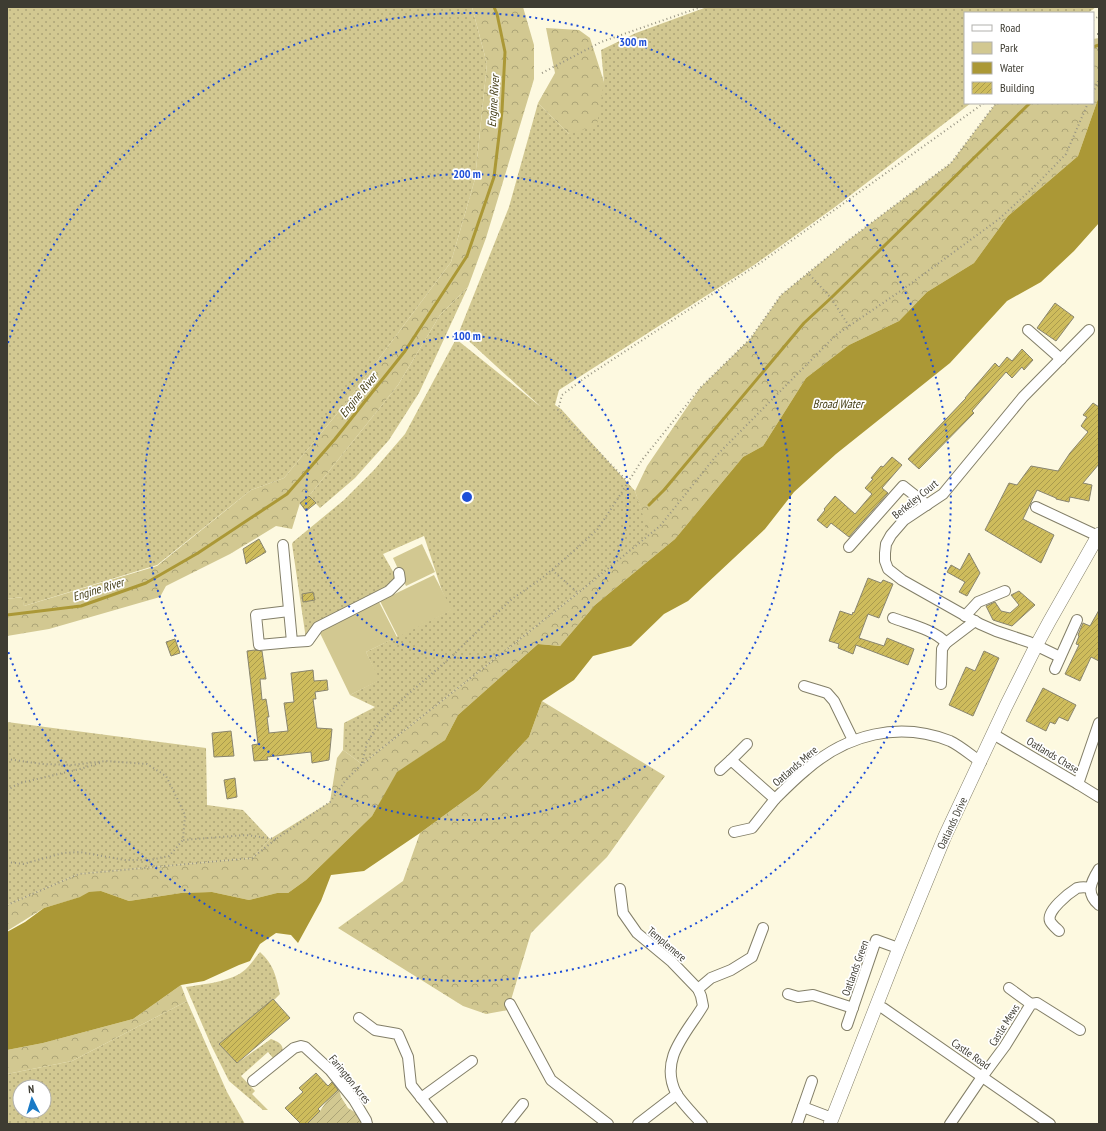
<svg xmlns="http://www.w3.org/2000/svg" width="1106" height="1131" viewBox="0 0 1106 1131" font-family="'PT Sans Narrow',sans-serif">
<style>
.grass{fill:url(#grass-dots);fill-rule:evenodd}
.forest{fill:url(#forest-crowns)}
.park{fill:#d2c891}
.garden{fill:url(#garden-furrows)}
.water{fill:#ab9836}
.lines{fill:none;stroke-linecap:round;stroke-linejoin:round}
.stream{stroke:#ab9836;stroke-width:3}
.building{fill:url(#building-hatch);stroke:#89856f}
.minor-casing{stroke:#837f68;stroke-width:12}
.major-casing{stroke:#837f68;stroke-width:14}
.path{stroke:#979483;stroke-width:2;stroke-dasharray:1 3;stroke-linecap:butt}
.minor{stroke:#fff;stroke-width:10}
.major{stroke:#fff;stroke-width:13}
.ring{fill:none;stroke:#1d4ed8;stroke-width:2;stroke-dasharray:2 4}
.labels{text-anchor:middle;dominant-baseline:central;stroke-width:3.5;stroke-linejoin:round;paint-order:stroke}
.street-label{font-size:11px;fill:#3e3c32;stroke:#fff}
.water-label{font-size:12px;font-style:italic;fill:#443d14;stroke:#fff}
.centre{fill:#1d4ed8;stroke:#fff;stroke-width:2}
.ring-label{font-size:12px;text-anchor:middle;font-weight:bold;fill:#1d4ed8;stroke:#fff;stroke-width:3.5;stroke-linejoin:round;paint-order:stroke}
</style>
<defs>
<pattern id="grass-dots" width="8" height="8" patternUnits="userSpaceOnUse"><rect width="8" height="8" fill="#d2c891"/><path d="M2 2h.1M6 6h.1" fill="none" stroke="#aca477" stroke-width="1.8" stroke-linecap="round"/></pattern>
<pattern id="forest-crowns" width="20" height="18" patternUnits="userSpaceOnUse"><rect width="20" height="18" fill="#d2c891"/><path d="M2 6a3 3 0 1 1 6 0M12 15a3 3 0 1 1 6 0" fill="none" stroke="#aca477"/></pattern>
<pattern id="garden-furrows" width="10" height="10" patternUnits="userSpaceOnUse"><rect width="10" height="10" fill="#d2c891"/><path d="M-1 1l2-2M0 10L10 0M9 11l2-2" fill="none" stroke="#aca477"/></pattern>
<pattern id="building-hatch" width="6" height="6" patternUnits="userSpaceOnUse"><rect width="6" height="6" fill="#cebc5c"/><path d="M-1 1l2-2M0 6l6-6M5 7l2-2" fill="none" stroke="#a99a4d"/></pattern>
</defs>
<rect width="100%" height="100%" fill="#fdf9e0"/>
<g class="grass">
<polygon points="7,7 472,7 487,64 475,179 451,262 345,404 284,478 251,490 157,565 24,606 22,597 7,599"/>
<polygon points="707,7 1096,7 1088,13 965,13 965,103 971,103 835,207 754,265 559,390 555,405 561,409 635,491 650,534 578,593 362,764 343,750 344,723 375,707 350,695 379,680 366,652 451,610 442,591 424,536 383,554 400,584 306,639 292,544 293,542 344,500 374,470 405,434 456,339 541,407 459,332 509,207 538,103 569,134 604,82 601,50 636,33"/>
<polygon points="468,287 419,393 389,440 355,478 320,508 309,496 398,385 440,315"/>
<polygon points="7,722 206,748 207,805 243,810 270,839 252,858 78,874 7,905"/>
<path d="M260,952C274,965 276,976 280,994L274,1000L273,999L219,1044L237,1063L271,1039C284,1043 288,1052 273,1058L268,1052L241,1076L255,1091L252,1094L268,1110H263L229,1081L211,1045L186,987C204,984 232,982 246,969C251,964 255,958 260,952Z"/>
<path d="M187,1001L227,1092L245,1124H7V1074L72,1061ZM20,1087H44V1111H20Z"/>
</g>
<g class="forest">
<polygon points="472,7 523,7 534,45 534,79 486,238 468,287 440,315 398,385 309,496 300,503 292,529 276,526 230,554 166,586 160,597 49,629 7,636 7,599 23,597 24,606 157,566 251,490 284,478 345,404 451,262 475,179 487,64"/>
<polygon points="546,28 579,30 590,38 604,82 597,125 569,134 538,103 555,73"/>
<polygon points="1099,38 1099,98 1098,99 1078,156 1008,216 974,263 927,292 899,321 849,345 806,378 763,446 743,457 675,539 595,605 560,646 538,644 458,715 445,740 398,772 372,816 306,880 288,893 277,893 249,900 212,892 181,893 129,901 101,891 44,908 7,931 7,905 78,874 252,858 270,839 330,802 337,758 343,750 362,764 578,593 649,534 635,491 647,466 700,388 750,339 781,295 846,242 951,163 996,103 1093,103 1093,39"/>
<polygon points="542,701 665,776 607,857 531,933 508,1010 486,1014 463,1006 338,928 403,881 420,833 479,790 529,737"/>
<polygon points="181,985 187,1001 72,1061 7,1074 7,1050 43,1043 133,1019"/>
</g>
<g class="park">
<polygon points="422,544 435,572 406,586 393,558"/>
<polygon points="434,575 452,610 398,637 380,601"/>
<polygon points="379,602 397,637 366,652 380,680 350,695 319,631"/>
</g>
<polygon class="garden" points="339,1089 341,1097 348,1108 358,1114 364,1124 307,1124 320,1111 328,1099"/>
<polygon class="water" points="1099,98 1099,223 1074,251 1041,282 1007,301 950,363 836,454 794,492 765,529 688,601 664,614 631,646 593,656 574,680 542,701 529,737 479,790 420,833 364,871 331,875 321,901 298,943 291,935 276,933 260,944 250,961 239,965 204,981 181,985 133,1019 43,1043 7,1050 7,932 25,922 44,908 80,897 89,892 101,891 129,901 181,893 212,892 249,900 277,893 288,893 306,880 372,816 397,772 445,740 458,715 538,644 560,646 595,605 675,539 743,457 763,446 806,378 849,345 899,321 927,292 974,263 1008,216 1078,156 1098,99"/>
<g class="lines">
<g class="stream">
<polyline points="1093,47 1099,45"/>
<polyline points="649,505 664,490 804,323 831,298 1030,103"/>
<polyline points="7,615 81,606 146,583 198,553 287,494 335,439 405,351 467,256 494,177 502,111 505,52 497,14 494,7"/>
</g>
</g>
<g class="building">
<polygon points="1055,303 1074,317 1056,341 1037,328"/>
<polygon points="1022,349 1033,360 1024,370 1022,367 1012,378 1006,372 972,411 974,413 919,469 908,459 966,398 965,398 995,363 999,367 1007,357 1012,361"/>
<polygon points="1093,403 1099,407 1099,464 1083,483 1092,485 1089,501 1070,497 1069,502 1056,499 1056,498 1037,490 1023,519 1054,535 1041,563 985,530 1009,483 1017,485 1031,466 1058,471 1070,453 1088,432 1081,426 1087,417 1083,415"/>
<polygon points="892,457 902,465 882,488 888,493 849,537 831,523 827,528 817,520 825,510 824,509 835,496 855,514 872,494 865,488 873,479 871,478 881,466 883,467"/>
<polygon points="309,496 316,503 306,511 300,503"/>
<polygon points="259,539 266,552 246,564 243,549"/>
<polygon points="969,553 980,573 967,596 959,592 965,582 947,572 951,565 960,570"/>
<polygon points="868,578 881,583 883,580 893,584 879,618 868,614 859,638 884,646 887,638 914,649 908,665 856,645 853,654 838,648 839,644 829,641 840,611 852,615 853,612 854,613"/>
<polygon points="1019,591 1035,605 1012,626 993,620 986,606 995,602 1001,611 1010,613 1019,605 1011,595"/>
<polygon points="313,592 315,600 303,602 302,594"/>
<polygon points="1099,610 1099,661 1091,657 1080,681 1065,674 1079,645 1076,644 1079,636 1078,635 1083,623 1090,626"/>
<polygon points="175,639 180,653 171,656 166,642"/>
<polygon points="255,650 262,651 266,679 260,679 262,700 266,699 269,717 267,717 269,733 288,731 284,703 294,702 291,673 313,670 314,681 327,680 328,690 315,692 316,699 313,699 317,728 332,729 329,760 312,763 311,752 267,757 268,760 254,761 252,745 258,744 247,651"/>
<polygon points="984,651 999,658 973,716 949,705 966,667 975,671"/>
<polygon points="1043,688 1076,705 1068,721 1059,717 1055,724 1050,722 1046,731 1026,721"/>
<polygon points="231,731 234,756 214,757 212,733"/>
<polygon points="235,778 237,797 227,799 224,780"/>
<polygon points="273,999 290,1018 237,1063 219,1044"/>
<polygon points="316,1073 328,1086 332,1082 338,1090 318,1109 320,1111 307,1124 301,1124 285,1108 303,1092 299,1088"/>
</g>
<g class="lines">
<g class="minor-casing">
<g id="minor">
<polyline points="1028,330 1061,359"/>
<polyline points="1036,507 1098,536"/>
<polyline points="283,545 292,642 308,641 318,627 389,591 400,580 399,573"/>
<polyline points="849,547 903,486 927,505"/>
<polyline points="289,611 256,615 259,645 292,642"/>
<polyline points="965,616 978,602 1005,591"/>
<path d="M893,618C909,624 935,630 946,643"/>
<polyline points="1060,657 1029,642 996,631 980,624 902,580 888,569 885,561 885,553 886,544 891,535 904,520 943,494 1023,397 1089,330"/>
<polyline points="1055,669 1077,620"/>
<polyline points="941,684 942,649 946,643 975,621"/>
<polyline points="804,686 827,693 834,701 853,740"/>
<polyline points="993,734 1078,784 1099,797"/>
<polyline points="731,760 747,744"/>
<path d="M720,770L731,760L775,799C785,789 795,779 806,770C847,734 899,721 950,741C959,745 972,756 981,762"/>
<polyline points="1078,784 1099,723"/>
<polyline points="734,832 752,828 775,799"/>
<path d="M1099,869C1091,882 1085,893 1099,905"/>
<path d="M620,889L623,913L637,933L672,962L698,989L701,996L703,1006C686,1034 659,1059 676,1093C681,1102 695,1116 702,1124"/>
<path d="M1059,931C1056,928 1052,925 1050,921C1046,911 1069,893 1077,888C1081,887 1086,887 1090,888"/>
<polyline points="1009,988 1031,1004"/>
<polyline points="698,989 711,978 731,970 752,957 763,928"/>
<polyline points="788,994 798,997 813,995 853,1008"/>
<polyline points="510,1004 551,1080 608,1124"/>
<polyline points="876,1005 883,1008 1050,1124"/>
<polyline points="359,1018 375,1030 398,1034 408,1057 411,1085 442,1124"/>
<polyline points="847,1025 876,940 898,948"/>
<polyline points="253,1081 294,1048 301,1046 305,1047 330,1070 354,1100 366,1120 367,1124"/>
<polyline points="421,1098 472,1061"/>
<polyline points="803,1107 832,1118"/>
<polyline points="507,1124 523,1104"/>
<polyline points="638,1124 677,1094"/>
<polyline points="797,1124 812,1081"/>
<polyline points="950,1124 982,1077 1005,1046 1031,1004 1037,1003 1080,1030"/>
</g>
</g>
<g class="major-casing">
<polyline id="major" points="830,1124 897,953 945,836 1006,706 1036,646 1049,622 1099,534"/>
</g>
<g class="path">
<polyline points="1093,20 1099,16"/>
<polyline points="1093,34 1099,34"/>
<polyline points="542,73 601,42 701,7"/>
<polyline points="1093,93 1099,79"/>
<polyline points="849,326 831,298 808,273 846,242 951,163 996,103"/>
<polyline points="628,482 558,410 562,395 586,377 763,261 984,103"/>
<polyline points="552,570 578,593"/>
<polyline points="7,759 42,764 72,765 106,761 147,764 166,776 177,798 185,815 183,840 246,835 276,839"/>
<polyline points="362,763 367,743 379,723 406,696 450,658 482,627 512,599 541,579 575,550 597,530 615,503 642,460 700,388 750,339 781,295 808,273"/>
<polyline points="7,790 20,783 80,769 100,763"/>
<polyline points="7,862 23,864 63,853 80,852 125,860 150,860 169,856 183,840"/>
<polyline points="7,905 79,874 252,858 276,839 330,802 345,781 362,764 578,593 660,526 716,456 836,335 902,290 999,219 1034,187 1066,154 1088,103"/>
</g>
<use href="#minor" class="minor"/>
<use href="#major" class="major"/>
</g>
<g class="ring">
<circle cx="467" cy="497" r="161"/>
<circle cx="467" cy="497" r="323"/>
<path d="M8 343A484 484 0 1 1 8 651"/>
</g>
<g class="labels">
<g class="street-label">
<text transform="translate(915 499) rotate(-39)">Berkeley Court</text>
<text transform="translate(1053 755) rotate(31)">Oatlands Chase</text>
<text transform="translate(795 766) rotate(-41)">Oatlands Mere</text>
<text transform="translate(952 823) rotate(-65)">Oatlands Drive</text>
<text transform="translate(667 944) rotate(40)">Templemere</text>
<text transform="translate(855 968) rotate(-70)">Oatlands Green</text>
<text transform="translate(1004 1025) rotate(-58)">Castle Mews</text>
<text transform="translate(971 1054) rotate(35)">Castle Road</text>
<text transform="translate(350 1079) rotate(51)">Farington Acres</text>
</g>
<g class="water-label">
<text transform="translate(493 101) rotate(-86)">Engine River</text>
<text transform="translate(358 395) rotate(-51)">Engine River</text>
<text x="838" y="403">Broad Water</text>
<text transform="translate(98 589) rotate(-17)">Engine River</text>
</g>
</g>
<circle cx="467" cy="497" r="6" class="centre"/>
<g class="ring-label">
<text x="633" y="46">300 m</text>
<text x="467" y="178">200 m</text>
<text x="467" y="340">100 m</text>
</g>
<rect width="1106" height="1131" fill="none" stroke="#3e3c32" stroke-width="16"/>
<rect x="964" y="12" width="130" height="92" fill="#ffffff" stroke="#b2b1ad"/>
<rect x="972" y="25" width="20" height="6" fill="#ffffff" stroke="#b2b1ad"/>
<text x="1000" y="32" font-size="12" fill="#3e3c32">Road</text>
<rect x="972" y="42" width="20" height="12" fill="#d2c891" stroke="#b2b1ad"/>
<text x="1000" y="52" font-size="12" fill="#3e3c32">Park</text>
<rect x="972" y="62" width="20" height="12" fill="#ab9836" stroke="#b2b1ad"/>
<text x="1000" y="72" font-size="12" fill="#3e3c32">Water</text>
<rect x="972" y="82" width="20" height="12" fill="url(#building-hatch)" stroke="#b2b1ad"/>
<text x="1000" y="92" font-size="12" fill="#3e3c32">Building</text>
<g transform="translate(32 1099) rotate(355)"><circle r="19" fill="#ffffff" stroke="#b2b1ad"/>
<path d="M0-3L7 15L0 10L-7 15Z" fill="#1a7ac6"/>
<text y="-6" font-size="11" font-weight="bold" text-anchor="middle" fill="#3e3c32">N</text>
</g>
</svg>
